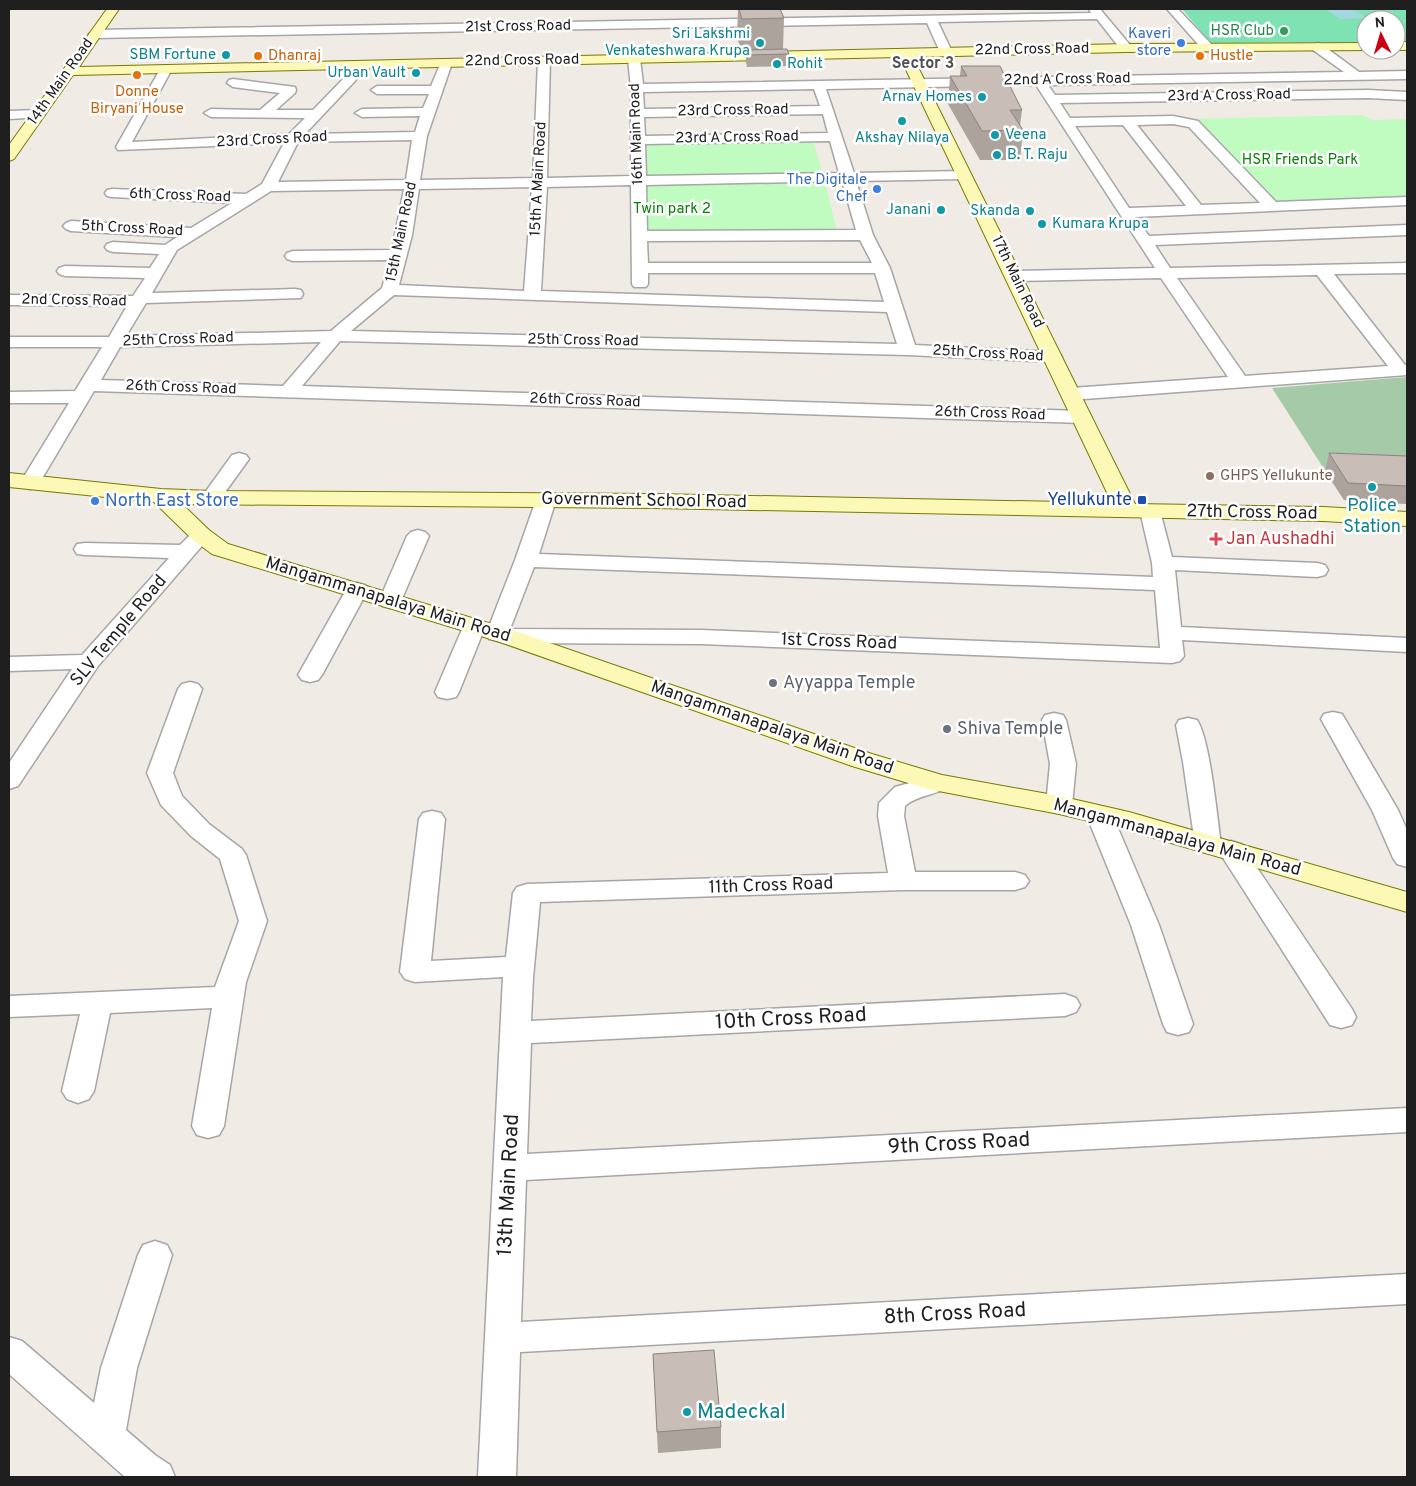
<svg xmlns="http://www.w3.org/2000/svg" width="1416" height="1486" viewBox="0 0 1416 1486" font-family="Overpass,sans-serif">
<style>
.cemetery{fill:#a4caa7}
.park{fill:#c0fbc0}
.pitch{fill:#7fe2b3}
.water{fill:#a3d7df}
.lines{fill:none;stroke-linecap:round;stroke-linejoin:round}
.street-casing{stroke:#a6a6a6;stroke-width:3}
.secondary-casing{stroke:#787a01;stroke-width:2}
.street{fill:#fff;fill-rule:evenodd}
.secondary{fill:#fcf9b6;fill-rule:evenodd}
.wall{fill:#aca39d}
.building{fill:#c8bdb7;stroke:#8c8480}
.leisure-dot{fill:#2e9e5b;stroke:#fff;stroke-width:2}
.culture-dot{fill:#0f9aa8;stroke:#fff;stroke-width:2}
.shop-dot{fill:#3f7fe0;stroke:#fff;stroke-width:2}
.food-dot{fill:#e8710a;stroke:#fff;stroke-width:2}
.education-dot{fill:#8d6e63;stroke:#fff;stroke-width:2}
.transit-dot{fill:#1a4fb4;stroke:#fff;stroke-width:2}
.health-dot{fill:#e0444e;stroke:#fff;stroke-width:2}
.worship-dot{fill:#6b7280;stroke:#fff;stroke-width:2}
.labels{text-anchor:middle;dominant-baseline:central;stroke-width:5;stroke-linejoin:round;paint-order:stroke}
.far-street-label{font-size:15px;fill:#1f1f1f;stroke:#fff}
.far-leisure-label{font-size:15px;fill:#27864d;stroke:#fff;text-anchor:end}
.far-culture-label{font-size:15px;fill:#0d838f;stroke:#fff;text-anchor:end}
.far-shop-label{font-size:15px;fill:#366cbe;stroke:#fff;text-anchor:end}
.far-food-label{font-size:15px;fill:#c56008;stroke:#fff;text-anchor:start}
.far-park-label{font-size:15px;fill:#088207;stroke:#fff}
.far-education-label{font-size:15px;fill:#785e54;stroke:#fff;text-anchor:start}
.far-quarter-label{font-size:16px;font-weight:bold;fill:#525252;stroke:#fff}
.transit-label{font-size:18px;fill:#164399;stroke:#fff;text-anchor:end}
.shop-label{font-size:18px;fill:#366cbe;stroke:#fff;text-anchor:start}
.street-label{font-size:18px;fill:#1f1f1f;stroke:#fff}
.culture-label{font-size:18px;fill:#0d838f;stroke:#fff}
.health-label{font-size:18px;fill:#be3a42;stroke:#fff;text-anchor:start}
.worship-label{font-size:18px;fill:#5b616d;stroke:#fff;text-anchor:start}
.near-street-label{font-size:21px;fill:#1f1f1f;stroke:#fff}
.near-culture-label{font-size:21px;fill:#0d838f;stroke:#fff;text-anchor:start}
</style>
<rect width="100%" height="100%" fill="#f0ebe4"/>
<polygon class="cemetery" points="1407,377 1407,504 1344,500 1272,388"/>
<g class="park">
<polygon points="1361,115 1373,120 1407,119 1407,198 1261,204 1193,119"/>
<polygon points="813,140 822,172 647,175 647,142"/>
<polygon points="825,182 837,232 646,234 646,184"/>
</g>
<polygon class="pitch" points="1182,9 1407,9 1407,42 1396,42 1396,20 1366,20 1366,42 1211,43"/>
<polygon class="water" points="1317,9 1351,9 1368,18 1340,19 1325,9"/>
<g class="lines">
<g class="street-casing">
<g id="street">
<polygon points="1089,9 1100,9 1130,45 1132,48 1130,51 1122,51 1097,19 938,22 952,52 946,56 940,52 927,23 95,38 89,34 95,30 1091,13"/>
<polygon points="1167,9 1178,9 1212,45 1214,48 1212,51 1204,51"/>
<path d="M1317,43L1321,44L1359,72L1407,71V79L1048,85L1055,95L1368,90L1407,92V100L1368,98L1060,103L1070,118L1173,116L1198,121L1276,202L1407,197V205L1135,217L1149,236L1407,225V235L1155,245L1170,268L1407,263V273L1334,274L1405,365H1407V375L1071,400L1064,398L1062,394L1064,390L1071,388L1228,377L1161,278L1015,281L1009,279L1007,276L1009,273L1015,271L1155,268L1036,85L826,89L854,173L964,171L969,172L971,175L969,178L964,179L856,181L873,235L890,268L915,345L1053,352L1059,353L1062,357L1059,361L1053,362L908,355L340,341L302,386L1082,411L1089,413L1091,417L1089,421L1082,423L94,391L37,487L30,489L23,487L20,483L69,403H9V392L75,391L102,347H9V337H109L127,306L9,305V295L133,296L145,278L65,276L59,274L57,271L59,268L65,266L150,268L159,254L113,252L107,250L105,247L107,244L113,242L165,245L177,237L71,231L66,229L63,226L66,223L71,221L191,228L232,203L112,197L107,196L105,193L107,190L112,189L246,194L262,184L284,143L118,150L116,147L162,66H170L172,69L132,142L289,134L305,118L211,117L204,113L211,109L260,110L280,93L233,87L227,83L229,80L233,79L295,87L296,90L295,93L276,110H313L347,75L351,74L357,78L355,81L305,134L415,132L420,116L362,117L355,113L362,109L423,108L429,94H377L371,90L377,86H431L442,60H450L452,63L427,136L420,180L533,178L538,61L544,57L550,61L547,178L631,176V88L628,59L634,55L640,59L643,84L1344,72L1313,50L1311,47ZM814,89L820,106L644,109L643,92ZM823,114L828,133L645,136L644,117ZM1173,124L1189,127L1260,203L1201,205L1137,125ZM1123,125L1186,206L1129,208L1075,126ZM412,140L406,180L278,182L298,142ZM830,141L839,173L646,176L645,144ZM842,181L856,230L647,231L646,185ZM631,185L632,284L634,287H646L648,284V273H875L884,302L541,291L547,187ZM532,187L524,291L399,285L412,235L419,189ZM404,189L392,250L293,251L287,253L285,256L287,259L293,261L390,260L382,288L331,331L126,336L146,303L301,298L303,294L301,290L295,289L152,293L177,250L271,191ZM860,240L872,263H648L647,241ZM1317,275L1388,366L1245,376L1177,278ZM394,295L887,312L897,344L351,331ZM321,342L283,386L101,380L120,347Z"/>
<polygon points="38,110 43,111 45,114 43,117 9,119 9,111"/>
<polygon points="239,453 246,455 249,459 218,502 211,504 204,502 201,498 204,494 232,455"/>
<path d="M546,494L553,496L556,500L539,554L1153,577L1152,563L1140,511L1143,507L1150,505L1157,507L1160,511L1172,557L1317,563L1325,565L1328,570L1325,575L1317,577L1175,570L1181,627L1407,638V652L1182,640L1184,656L1180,661L1172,663L701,644L506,643L489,639L486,634L515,560L536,500L539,496ZM534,567L1155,590L1160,648L701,630L510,629Z"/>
<polygon points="201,529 208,531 212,535 208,539 98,666 18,786 9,789 9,763 72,669 9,671 9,657 82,655 169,558 85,555 77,554 74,549 77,544 85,543 180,545 194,531"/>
<polygon points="418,530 425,532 429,536 401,601 398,606 390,608 382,606 379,601 407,536 411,532"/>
<polygon points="357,583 365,585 368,590 322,675 318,680 310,682 302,680 298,675 346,590 349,585"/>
<polygon points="474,620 482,622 485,627 459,692 456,697 447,699 438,697 435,692 463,627 466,622"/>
<polygon points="190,682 198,684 202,689 173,773 182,796 209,824 242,849 246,855 267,921 246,982 224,1126 219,1135 208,1138 197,1135 192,1126 212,1008 110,1013 94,1091 89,1099 78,1103 67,1099 62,1091 80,1014 9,1017 9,996 215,987 239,921 220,859 191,836 161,805 147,773 178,689 182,684"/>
<polygon points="1333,712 1342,714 1345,719 1398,810 1407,830 1407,867 1397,864 1393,858 1372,810 1321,719 1324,714"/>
<polygon points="1054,713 1063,715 1066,720 1076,764 1072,805 1068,811 1059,813 1050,811 1046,805 1050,764 1042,720 1045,715"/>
<path d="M1188,718L1197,720C1210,739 1217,817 1221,844L1231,841L1241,844L1352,1009L1356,1017L1352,1025L1341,1028L1330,1025L1218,850L1208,853L1198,850L1195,844L1183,762L1176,725L1179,720Z"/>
<path d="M938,775L947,777L951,783C943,795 918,794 905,806L904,816L915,872H1015L1025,875L1029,881L1025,887L1015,890H903L540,902L533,978L531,1021L1065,994L1076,998L1080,1005L1076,1012L1065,1016L531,1043L527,1154L1407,1108V1132L526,1180L521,1322L1407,1274V1304L520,1352L516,1477H478L503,977L415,982L405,979L400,972L419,819L423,813L432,811L441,813L445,819L431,961L506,957L513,893L517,887L527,884L888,873L878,816L879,803L895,787Z"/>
<polygon points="1099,806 1108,808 1112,814 1159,925 1193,1024 1189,1032 1178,1035 1167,1032 1163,1024 1131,925 1086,814 1090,808"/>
<polygon points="155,1241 167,1245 172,1255 137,1368 126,1430 155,1455 170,1465 175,1477 125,1477 9,1374 9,1337 22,1341 94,1403 101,1368 138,1255 143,1245"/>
</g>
</g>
<g class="secondary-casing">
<g id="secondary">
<polygon points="107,9 119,9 79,67 1126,44 1366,43 1366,50 1370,50 1126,52 913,57 1135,504 1324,507 1407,512 1407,526 1324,521 654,508 182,504 209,530 228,544 515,631 872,754 942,775 1059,796 1129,812 1407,892 1407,912 1123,829 1059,814 928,789 852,766 497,641 212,554 193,540 154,502 9,487 9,473 161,489 211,491 654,494 1112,503 900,57 73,75 14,159 9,161 9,145"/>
<rect x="1396" y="42" width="11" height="8"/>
</g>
</g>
<use href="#street" class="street"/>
<use href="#secondary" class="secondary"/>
</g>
<g class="wall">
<polygon points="738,9 780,9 784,18 783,49 789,54 789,66 747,67 746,62 746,50 742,51 737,38"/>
<polygon points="961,66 1022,110 1020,126 1023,130 1020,160 980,160 948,104 950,76 960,76"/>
<polygon points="1329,453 1407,456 1407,504 1344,500 1325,471"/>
<polygon points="653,1354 721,1427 721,1448 658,1453"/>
</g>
<g class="building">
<polygon points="739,9 780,9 784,18 742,19"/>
<polygon points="787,49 789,54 748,55 746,50"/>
<polygon points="961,66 1000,66 1022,110 1010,110 1023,130 982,131 950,76 967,76"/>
<polygon points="1329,453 1407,456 1407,486 1348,483"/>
<polygon points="714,1350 721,1427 657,1432 653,1354"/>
</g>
<circle class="leisure-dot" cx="1284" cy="31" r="5"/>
<g class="culture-dot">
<circle cx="760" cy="43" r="5"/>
<circle cx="226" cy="55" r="5"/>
<circle cx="777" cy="64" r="5"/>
<circle cx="416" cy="73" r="5"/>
<circle cx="982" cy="97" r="5"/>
<circle cx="902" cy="121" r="5"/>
<circle cx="995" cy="135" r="5"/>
<circle cx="997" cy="155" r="5"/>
<circle cx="941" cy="210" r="5"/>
<circle cx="1030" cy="211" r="5"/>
<circle cx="1042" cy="224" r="5"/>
<circle cx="1372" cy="487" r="5"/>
<circle cx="687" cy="1412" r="5"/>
</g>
<g class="shop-dot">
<circle cx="1181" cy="43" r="5"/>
<circle cx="877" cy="189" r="5"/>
<circle cx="95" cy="501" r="5"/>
</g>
<g class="food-dot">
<circle cx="258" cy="56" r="5"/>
<circle cx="1200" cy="56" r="5"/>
<circle cx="137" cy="75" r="5"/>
</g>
<circle class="education-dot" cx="1210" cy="476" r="5"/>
<rect class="transit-dot" x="1137" y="495" width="10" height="10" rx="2.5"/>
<path class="health-dot" d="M1213.5 531.5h5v5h5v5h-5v5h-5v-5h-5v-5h5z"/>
<g class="worship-dot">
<circle cx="773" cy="683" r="5"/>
<circle cx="947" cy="729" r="5"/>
</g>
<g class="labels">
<g class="far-street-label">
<text transform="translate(518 27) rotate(-1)">21st Cross Road</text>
<text transform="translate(1032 50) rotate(-1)">22nd Cross Road</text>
<text transform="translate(522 61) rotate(-1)">22nd Cross Road</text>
<text transform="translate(1067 80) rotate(-1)">22nd A Cross Road</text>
<text transform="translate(61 82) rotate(-55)">14th Main Road</text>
<text transform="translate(1229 96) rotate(-1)">23rd A Cross Road</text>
<text transform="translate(733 111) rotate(-1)">23rd Cross Road</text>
<text transform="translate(637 134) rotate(-92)">16th Main Road</text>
<text transform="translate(737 138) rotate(-1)">23rd A Cross Road</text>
<text transform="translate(272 140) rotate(-3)">23rd Cross Road</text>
<text transform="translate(539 179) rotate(-87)">15th A Main Road</text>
<text transform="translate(180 196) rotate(2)">6th Cross Road</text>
<text transform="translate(132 229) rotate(3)">5th Cross Road</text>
<text transform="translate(402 232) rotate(-78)">15th Main Road</text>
<text transform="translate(1017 282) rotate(64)">17th Main Road</text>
<text transform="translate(74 301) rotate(1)">2nd Cross Road</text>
<text transform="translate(178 340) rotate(-2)">25th Cross Road</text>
<text transform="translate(583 341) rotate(1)">25th Cross Road</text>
<text transform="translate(988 354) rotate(3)">25th Cross Road</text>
<text transform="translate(181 388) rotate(2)">26th Cross Road</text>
<text transform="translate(585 401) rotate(2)">26th Cross Road</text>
<text transform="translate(990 414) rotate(2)">26th Cross Road</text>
</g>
<g class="far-leisure-label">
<text x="1274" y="31">HSR Club</text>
</g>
<g class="far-culture-label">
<text x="750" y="34">Sri Lakshmi<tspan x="750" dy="17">Venkateshwara Krupa</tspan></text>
<text x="216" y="55">SBM Fortune</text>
<text x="787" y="64" text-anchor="start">Rohit</text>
<text x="406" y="73">Urban Vault</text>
<text x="972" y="97">Arnav Homes</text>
<text x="1005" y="135" text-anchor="start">Veena</text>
<text x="902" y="138" text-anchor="middle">Akshay Nilaya</text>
<text x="1007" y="155" text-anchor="start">B. T. Raju</text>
<text x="931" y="210">Janani</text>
<text x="1020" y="211">Skanda</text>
<text x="1052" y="224" text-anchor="start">Kumara Krupa</text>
</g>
<g class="far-shop-label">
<text x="1171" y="34">Kaveri<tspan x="1171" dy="17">store</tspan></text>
<text x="867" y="180">The Digitale<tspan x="867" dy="17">Chef</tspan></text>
</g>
<g class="far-food-label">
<text x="268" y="56">Dhanraj</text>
<text x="1210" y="56">Hustle</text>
<text x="137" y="92" text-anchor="middle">Donne<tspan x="137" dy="17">Biryani House</tspan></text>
</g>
<g class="far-park-label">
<text x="1300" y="160">HSR Friends Park</text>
<text x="672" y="209">Twin park 2</text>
</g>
<g class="far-education-label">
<text x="1220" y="476">GHPS Yellukunte</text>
</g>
<g class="far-quarter-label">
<text x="923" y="64">Sector 3</text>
</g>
<g class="transit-label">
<text x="1132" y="500">Yellukunte</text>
</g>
<g class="shop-label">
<text x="105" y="501">North East Store</text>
</g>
<g class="street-label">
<text transform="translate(644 501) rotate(1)">Government School Road</text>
<text transform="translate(1252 513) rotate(1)">27th Cross Road</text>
<text transform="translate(388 600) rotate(17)">Mangammanapalaya Main Road</text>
<text transform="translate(119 631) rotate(-50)">SLV Temple Road</text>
<text transform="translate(839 642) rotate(2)">1st Cross Road</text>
<text transform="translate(772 728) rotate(19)">Mangammanapalaya Main Road</text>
<text transform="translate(1177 838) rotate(15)">Mangammanapalaya Main Road</text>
<text transform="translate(771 886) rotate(-2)">11th Cross Road</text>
</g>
<g class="culture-label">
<text x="1372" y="506">Police<tspan x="1372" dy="21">Station</tspan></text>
</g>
<g class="health-label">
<text x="1226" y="539">Jan Aushadhi</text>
</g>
<g class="worship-label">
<text x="783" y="683">Ayyappa Temple</text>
<text x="957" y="729">Shiva Temple</text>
</g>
<g class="near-street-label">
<text transform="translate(791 1019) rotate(-3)">10th Cross Road</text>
<text transform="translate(959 1144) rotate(-3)">9th Cross Road</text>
<text transform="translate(509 1185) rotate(-87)">13th Main Road</text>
<text transform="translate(955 1314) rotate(-3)">8th Cross Road</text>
</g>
<g class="near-culture-label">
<text x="697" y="1412">Madeckal</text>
</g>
</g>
<rect width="1416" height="1486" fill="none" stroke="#1f1f1f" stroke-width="20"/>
<g transform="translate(1381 35) rotate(355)"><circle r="24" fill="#ffffff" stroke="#a5a5a5"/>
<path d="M0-4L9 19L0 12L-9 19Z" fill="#cd0012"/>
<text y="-8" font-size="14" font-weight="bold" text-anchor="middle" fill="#1f1f1f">N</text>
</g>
</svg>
